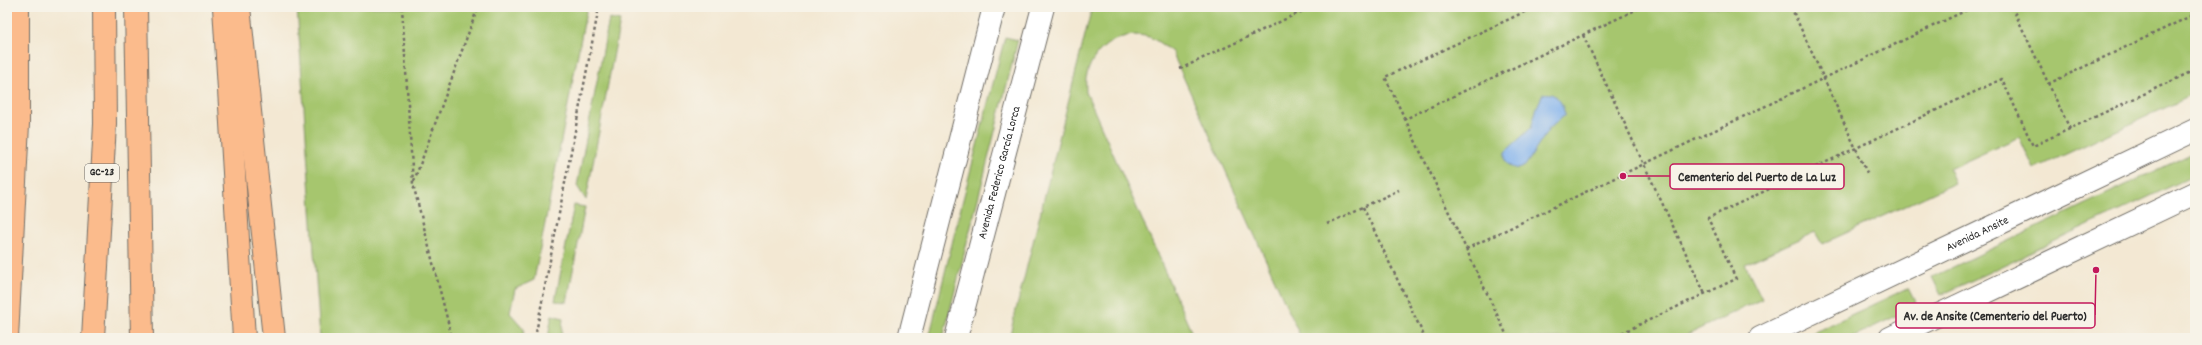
<svg xmlns="http://www.w3.org/2000/svg" width="2202" height="345" viewBox="0 0 2202 345" font-family="Dekko,sans-serif">
<style>
.green{fill:#a6c66e;stroke:#68784c}
.water{fill:#82b2ed;stroke:#566e8c}
.lines{fill:none;stroke-linecap:round;stroke-linejoin:round}
.minor-casing{stroke:#716d66;stroke-width:24}
.highway-casing{stroke:#716d66;stroke-width:24}
.path{stroke:#716d66;stroke-width:2.5;stroke-dasharray:3 3;stroke-linecap:butt}
.minor{stroke:#fff;stroke-width:22}
.highway{stroke:#fbbb8c;stroke-width:22}
.labels{text-anchor:middle;dominant-baseline:central;stroke-width:3;stroke-linejoin:round;paint-order:stroke}
.shield{fill:#f7f3e8;stroke:#686764;stroke-width:1}
.shield-label{font-size:11px;font-weight:bold;fill:#2b2b2b}
.street-label{font-size:12px;fill:#2b2b2b;stroke:#f7f3e8}
.leader{fill:none;stroke:#c2185b;stroke-width:1.5}
.callout-dot{fill:#c2185b;stroke:#f7f3e8;stroke-width:1.5}
.callout{fill:#f7f3e8;stroke:#c2185b;stroke-width:1.5}
.callout-label{font-size:13px;text-anchor:middle;font-weight:bold;fill:#2b2b2b}
</style>
<rect width="100%" height="100%" fill="#f7f3e8"/>
<filter id="ink" filterUnits="userSpaceOnUse"><feTurbulence type="fractalNoise" baseFrequency=".025" numOctaves="2"/><feDisplacementMap in="SourceGraphic" scale="8" xChannelSelector="R" yChannelSelector="G"/><feConvolveMatrix kernelMatrix="1 2 1 2 8 2 1 2 1" color-interpolation-filters="sRGB"/></filter>
<filter id="wash" filterUnits="userSpaceOnUse"><feTurbulence type="fractalNoise" baseFrequency=".012" numOctaves="4" result="noise"/><feDisplacementMap in="SourceGraphic" scale="16" xChannelSelector="R" yChannelSelector="G"/><feGaussianBlur stdDeviation="0.9" result="paint"/><feColorMatrix in="noise" values="0 0 0 0 0 0 0 0 0 0 0 0 0 0 0 0 0 1.4 0 .05"/><feComposite in="paint" operator="in"/></filter>
<g filter="url(#wash)">
<rect width="100%" height="100%" fill="#f3e8d3"/>
<g class="green">
<polygon points="297,7 587,7 534,280 515,289 510,313 524,329 523,338 320,338"/>
<path d="M1092,7H2195V94L2034,169L2019,137L1949,169L1955,183L1822,244L1815,232L1745,264L1762,299L1680,338H1301L1172,52C1165,47 1157,40 1149,37C1122,29 1094,47 1087,74C1085,79 1086,86 1086,92L1194,338H1009Z"/>
<polygon points="609,19 620,21 586,200 577,186"/>
<polygon points="1005,37 1018,40 943,338 929,338 959,215"/>
<polygon points="2195,152 2195,175 1941,295 1932,277"/>
<polygon points="574,205 585,207 567,302 555,301"/>
<polygon points="1908,288 1917,306 1850,338 1802,338"/>
<polygon points="552,315 563,318 561,338 548,338"/>
</g>
<path class="water" d="M1543,94C1557,91 1563,104 1565,115L1549,129L1525,166C1517,171 1509,168 1505,160V152L1531,128L1537,107Z"/>
</g>
<g filter="url(#ink)">
<g class="lines">
<g class="minor-casing">
<g id="minor">
<polyline points="909,338 994,7"/>
<path id="s1" d="M956,338L1043,7"/>
<path id="s2" d="M1760,338L2195,130"/>
<polyline points="1890,338 2195,193"/>
</g>
</g>
<g class="highway-casing">
<g id="highway">
<polyline points="136,7 142,338"/>
<polyline points="224,7 244,338"/>
<polyline points="239,7 274,338"/>
<polyline points="7,338 18,124 18,7"/>
<polyline points="93,338 105,124 104,7"/>
</g>
</g>
<g class="path">
<polyline points="402,7 413,184 452,338"/>
<polyline points="1791,7 1868,175"/>
<polyline points="2012,7 2070,129"/>
<polyline points="1583,35 1705,294"/>
<polyline points="1180,69 1311,7"/>
<polyline points="2048,84 2195,14"/>
<polyline points="1405,119 1385,77 1535,7"/>
<polyline points="414,181 478,7"/>
<polyline points="1363,207 1425,338"/>
<polyline points="1327,224 1399,190"/>
<polyline points="1466,249 1973,7"/>
<polyline points="535,338 599,7"/>
<polyline points="1508,338 1405,119 1642,7"/>
<polyline points="1611,338 1736,279 1708,218 2002,79 2033,146 2195,70"/>
</g>
<use href="#minor" class="minor"/>
<use href="#highway" class="highway"/>
</g>
</g>
<g class="labels">
<rect class="shield" x="85" y="164" width="34" height="18" rx="3"/>
<g class="shield-label">
<text x="102" y="173">GC-23</text>
</g>
<g class="street-label">
<text stroke="none"><textPath href="#s1" startOffset="171">Avenida Federico García Lorca</textPath></text>
<text stroke="none"><textPath href="#s2" startOffset="241">Avenida Ansite</textPath></text>
</g>
</g>
<path class="leader" d="M1623 176L1670 176M2096 270L2095 315"/>
<g class="callout-dot">
<circle cx="1623" cy="176" r="4"/>
<circle cx="2096" cy="270" r="4"/>
</g>
<g class="callout">
<rect x="1670" y="164" width="174" height="25" rx="4"/>
<rect x="1896" y="303" width="199" height="25" rx="4"/>
</g>
<g class="callout-label">
<text x="1757" y="181">Cementerio del Puerto de La Luz</text>
<text x="1995" y="320">Av. de Ansite (Cementerio del Puerto)</text>
</g>
<rect width="2202" height="345" fill="none" stroke="#f7f3e8" stroke-width="24"/>
</svg>
